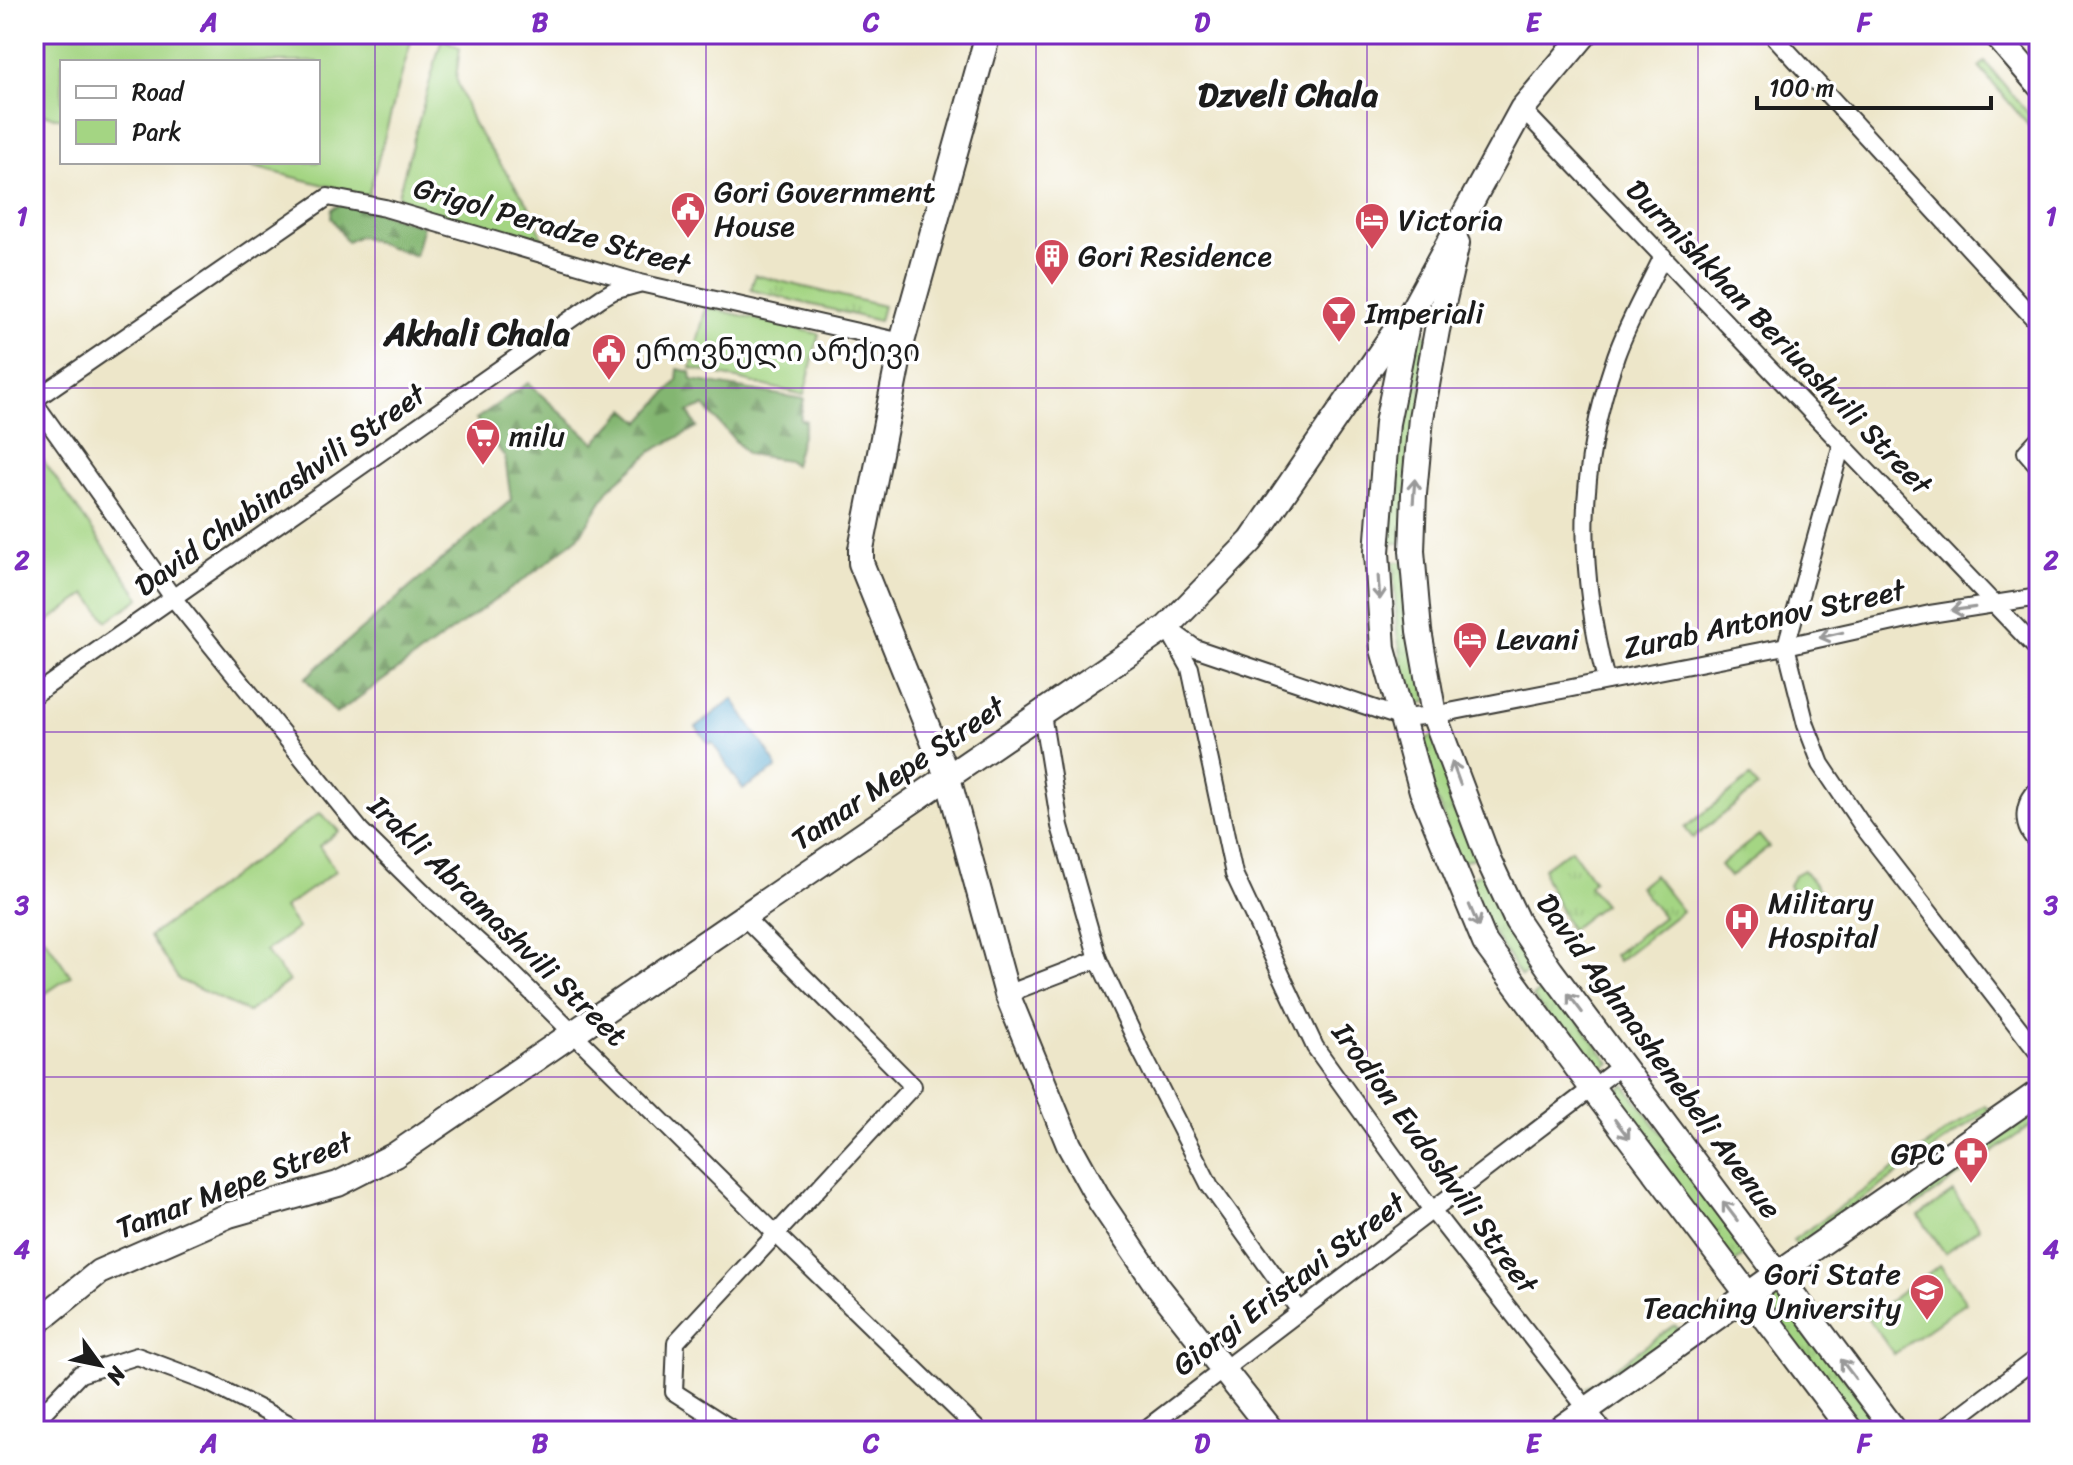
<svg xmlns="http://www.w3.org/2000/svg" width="2073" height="1465" viewBox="0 0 2073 1465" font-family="Sriracha,'Noto Sans Georgian',sans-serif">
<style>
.grass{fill:url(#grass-tufts);stroke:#607850;stroke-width:2}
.forest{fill:url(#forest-firs);stroke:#506946;stroke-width:2}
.park{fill:#a4d583;stroke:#607850;stroke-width:2}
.water{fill:#51a5cd;stroke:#366074;stroke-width:2}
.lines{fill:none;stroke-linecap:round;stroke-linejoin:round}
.street-casing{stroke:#3b3a36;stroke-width:20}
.secondary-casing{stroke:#3b3a36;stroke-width:28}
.street{stroke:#fff;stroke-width:16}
.secondary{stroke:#fff;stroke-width:24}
.oneway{stroke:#999}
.grid{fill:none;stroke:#7b2cbf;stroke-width:2;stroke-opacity:0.55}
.labels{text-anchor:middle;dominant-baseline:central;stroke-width:7;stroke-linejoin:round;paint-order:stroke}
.poi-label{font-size:30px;fill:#1c1c1c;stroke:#fff;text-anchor:start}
.street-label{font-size:30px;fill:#1c1c1c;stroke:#fff}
.quarter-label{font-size:34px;font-weight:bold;fill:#1c1c1c;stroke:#fff}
.neatline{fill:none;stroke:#7b2cbf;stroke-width:3}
.grid-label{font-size:26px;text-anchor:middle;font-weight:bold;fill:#7b2cbf}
</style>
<defs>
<pattern id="grass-tufts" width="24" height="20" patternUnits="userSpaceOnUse" patternTransform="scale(2)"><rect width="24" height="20" fill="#a4d583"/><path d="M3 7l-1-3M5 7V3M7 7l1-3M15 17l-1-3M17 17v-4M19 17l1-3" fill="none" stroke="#8db671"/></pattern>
<pattern id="forest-firs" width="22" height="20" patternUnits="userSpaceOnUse" patternTransform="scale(2)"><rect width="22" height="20" fill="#83b671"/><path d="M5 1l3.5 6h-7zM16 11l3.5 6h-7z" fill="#6a935c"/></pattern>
</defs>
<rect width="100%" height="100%" fill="#fff"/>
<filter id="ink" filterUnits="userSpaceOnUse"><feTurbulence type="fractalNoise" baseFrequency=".0125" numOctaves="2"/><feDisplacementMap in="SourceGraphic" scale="16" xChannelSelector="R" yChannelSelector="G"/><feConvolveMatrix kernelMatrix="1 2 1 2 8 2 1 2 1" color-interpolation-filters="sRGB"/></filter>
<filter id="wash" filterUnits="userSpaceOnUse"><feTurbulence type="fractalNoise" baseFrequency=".006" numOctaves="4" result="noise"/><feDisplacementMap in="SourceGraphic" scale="32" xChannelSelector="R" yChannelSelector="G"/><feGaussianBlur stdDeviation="1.8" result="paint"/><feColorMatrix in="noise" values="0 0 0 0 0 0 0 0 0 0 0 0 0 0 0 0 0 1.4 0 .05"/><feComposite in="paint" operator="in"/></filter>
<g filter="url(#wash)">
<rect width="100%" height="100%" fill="#ede6c9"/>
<g class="grass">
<polygon points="1985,62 2039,126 2039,138 1979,67"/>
<polygon points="755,275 883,306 879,321 751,290"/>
<polygon points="1421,333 1427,335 1408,543 1390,543 1391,473 1398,410 1416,337"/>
<polygon points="1393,562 1411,562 1427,702 1410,705 1397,632"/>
<polygon points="1436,735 1479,856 1460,863 1416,742"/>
<polygon points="1750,777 1758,787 1693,838 1685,828"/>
<polygon points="1759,835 1769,847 1730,877 1720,865"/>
<polygon points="1571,849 1594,881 1589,886 1604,904 1570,930 1545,878 1544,868"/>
<polygon points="1804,870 1824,896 1808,906 1793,896 1789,885 1795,875"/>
<polygon points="1484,872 1537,966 1521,977 1486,921 1468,879"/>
<polygon points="1654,875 1682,911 1618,961 1614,955 1663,917 1639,887"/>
<polygon points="1550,983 1610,1063 1592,1076 1533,997"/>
<polygon points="1625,1085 1750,1251 1732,1264 1608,1098"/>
<polygon points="1985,1105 1989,1110 1797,1245 1793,1240"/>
<polygon points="2039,1111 2039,1120 1913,1208 1909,1202"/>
<polygon points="1782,1294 1884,1431 1860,1431 1767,1305"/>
<polygon points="1675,1325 1679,1330 1589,1394 1586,1388"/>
</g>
<g class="forest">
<polygon points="345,202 423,226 415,256 359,236 347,242 331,217 332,209"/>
<polygon points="678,369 691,372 692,380 804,399 800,419 806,421 794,465 787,460 747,454 704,406 688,412 697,427 652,451 610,488 580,535 544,565 336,714 305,678 511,500 505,457 476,419 528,383 595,443 626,409 641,422 677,381"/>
</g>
<g class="park">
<polygon points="34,34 413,34 368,196 234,162 318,162 318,62 62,62 62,119 34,112"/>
<polygon points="442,38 460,48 456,78 473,124 528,204 549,253 410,211 398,195"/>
<polygon points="706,307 819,334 804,395 691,368"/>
<polygon points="34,447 140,598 107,621 87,594 34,631"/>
<polygon points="320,813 339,831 319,846 336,871 284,908 298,928 265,951 289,981 248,1012 179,980 150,936"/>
<polygon points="44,937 71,976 34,1001 34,945"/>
<polygon points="1953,1192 1979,1228 1945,1253 1919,1216"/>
<polygon points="1940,1265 1966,1302 1894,1354 1867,1317"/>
</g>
<polygon class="water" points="733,699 775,762 776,769 743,789 712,742 709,744 696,727"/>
</g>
<g filter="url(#ink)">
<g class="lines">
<g class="street-casing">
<g id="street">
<polyline points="1772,34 2039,324"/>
<polyline points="1522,109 2039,651"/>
<polyline points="34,400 328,197 385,208 640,283 902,342"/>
<polyline points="34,402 174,599 361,831 426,895 502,963 776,1234 979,1431"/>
<polyline points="2039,438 2026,452 2039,467"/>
<polyline points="1842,444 1786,646 1806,725 1821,764 1864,828 2039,1054"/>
<polyline points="1167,627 1190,668 1234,874 1315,1047 1432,1210 1604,1431"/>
<polyline points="1173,632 1195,648 1402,718 1434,715 1786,646 1930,614 2039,597"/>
<path d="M1606,681C1577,565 1577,470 1616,356C1628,322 1647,289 1663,256"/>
<polyline points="34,695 601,298 613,291 638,284"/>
<polyline points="1042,714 1060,826 1098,959 1140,1049 1210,1186 1300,1311"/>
<path d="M2039,788C2022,804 2020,827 2039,843"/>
<polyline points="1007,994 1098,959"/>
<polyline points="34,1422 80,1374 137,1356 209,1383 303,1431"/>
<polyline points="735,1431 674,1392 676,1342 913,1086 744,917"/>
<polyline points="1143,1431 1621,1066"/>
<polyline points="1940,1431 2039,1356"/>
</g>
</g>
<g class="secondary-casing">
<g id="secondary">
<polyline points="988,34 902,342 861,549 861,563 948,778 1007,994 1069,1145 1100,1201 1158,1287 1272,1431"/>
<polyline points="1995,34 2039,85"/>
<polyline points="1457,243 1437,330 1421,418 1414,494 1412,551 1419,631 1434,715 1489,861 1517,921 1551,971 1895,1431"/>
<polyline points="1408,319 1387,423 1377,552 1383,649 1422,791 1485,943 1592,1088 1851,1431"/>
<polyline points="34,1325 99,1272 229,1215 338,1184 395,1155 1167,627 1251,541 1398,327 1409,316 1522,109 1585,34"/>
<polyline points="1557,1431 1777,1274 2039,1092"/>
</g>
</g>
<use href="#street" class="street"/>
<use href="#secondary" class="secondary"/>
</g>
<defs><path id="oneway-shaft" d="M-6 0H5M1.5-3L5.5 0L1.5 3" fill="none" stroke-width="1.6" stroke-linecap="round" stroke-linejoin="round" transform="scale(2)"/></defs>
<g class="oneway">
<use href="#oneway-shaft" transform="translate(1414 491) rotate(-86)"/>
<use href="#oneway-shaft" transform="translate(1379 588) rotate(86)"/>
<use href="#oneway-shaft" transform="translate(1963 609) rotate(172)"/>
<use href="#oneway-shaft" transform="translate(1831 635) rotate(167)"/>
<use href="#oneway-shaft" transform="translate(1456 773) rotate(-110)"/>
<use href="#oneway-shaft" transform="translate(1474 916) rotate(67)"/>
<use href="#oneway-shaft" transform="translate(1575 1003) rotate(-127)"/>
<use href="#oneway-shaft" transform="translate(1622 1129) rotate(53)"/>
<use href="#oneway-shaft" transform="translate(1730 1211) rotate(-127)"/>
<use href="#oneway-shaft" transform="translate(1848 1369) rotate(-127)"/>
</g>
</g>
<path class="grid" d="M375,34V1431M706,34V1431M1036,34V1431M1367,34V1431M1698,34V1431M34,388H2039M34,732H2039M34,1077H2039"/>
<defs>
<g id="civic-pin" transform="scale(1.8)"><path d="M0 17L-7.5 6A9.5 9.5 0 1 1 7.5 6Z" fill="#d1495b" stroke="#fff"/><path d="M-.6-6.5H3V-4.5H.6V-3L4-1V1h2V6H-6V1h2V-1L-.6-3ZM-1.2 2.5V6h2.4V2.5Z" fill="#fff"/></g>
<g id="hotel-pin" transform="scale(1.8)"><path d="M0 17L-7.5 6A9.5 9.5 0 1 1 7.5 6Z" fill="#d1495b" stroke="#fff"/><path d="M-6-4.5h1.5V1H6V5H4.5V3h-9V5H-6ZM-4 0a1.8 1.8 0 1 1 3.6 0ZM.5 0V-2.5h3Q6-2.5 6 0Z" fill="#fff"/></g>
<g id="building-pin" transform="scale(1.8)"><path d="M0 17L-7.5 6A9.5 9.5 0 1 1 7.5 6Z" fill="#d1495b" stroke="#fff"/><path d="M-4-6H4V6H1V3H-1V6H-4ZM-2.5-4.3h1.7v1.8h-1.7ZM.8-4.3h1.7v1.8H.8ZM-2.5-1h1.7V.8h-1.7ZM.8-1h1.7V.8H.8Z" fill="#fff"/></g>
<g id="bar-pin" transform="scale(1.8)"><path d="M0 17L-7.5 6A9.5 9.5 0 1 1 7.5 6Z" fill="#d1495b" stroke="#fff"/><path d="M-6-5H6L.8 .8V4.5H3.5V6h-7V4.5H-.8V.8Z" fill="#fff"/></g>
<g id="supermarket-pin" transform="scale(1.8)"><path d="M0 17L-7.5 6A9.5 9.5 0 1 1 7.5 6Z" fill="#d1495b" stroke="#fff"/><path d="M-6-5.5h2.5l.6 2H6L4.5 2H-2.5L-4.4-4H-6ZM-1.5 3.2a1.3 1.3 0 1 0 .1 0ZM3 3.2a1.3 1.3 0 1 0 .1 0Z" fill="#fff"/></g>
<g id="hospital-pin" transform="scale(1.8)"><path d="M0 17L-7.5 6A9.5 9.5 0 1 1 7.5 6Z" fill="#d1495b" stroke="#fff"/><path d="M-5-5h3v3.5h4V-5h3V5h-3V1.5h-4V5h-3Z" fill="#fff"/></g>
<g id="pharmacy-pin" transform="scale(1.8)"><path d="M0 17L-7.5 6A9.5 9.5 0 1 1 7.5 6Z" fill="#d1495b" stroke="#fff"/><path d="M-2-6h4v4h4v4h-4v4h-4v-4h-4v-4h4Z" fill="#fff"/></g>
<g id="university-pin" transform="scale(1.8)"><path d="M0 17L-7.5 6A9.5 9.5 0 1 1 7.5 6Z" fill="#d1495b" stroke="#fff"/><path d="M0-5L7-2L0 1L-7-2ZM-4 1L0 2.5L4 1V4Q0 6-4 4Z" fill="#fff"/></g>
</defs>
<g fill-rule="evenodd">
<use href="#civic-pin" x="688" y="209"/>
<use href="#hotel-pin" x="1372" y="220"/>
<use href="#building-pin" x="1052" y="256"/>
<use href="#bar-pin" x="1339" y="313"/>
<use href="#civic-pin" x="609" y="351"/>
<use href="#supermarket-pin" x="483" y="436"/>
<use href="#hotel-pin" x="1470" y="639"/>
<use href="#hospital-pin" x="1742" y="920"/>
<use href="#pharmacy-pin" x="1971" y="1154"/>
<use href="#university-pin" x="1927" y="1291"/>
</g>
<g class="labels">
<g class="poi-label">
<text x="714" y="192">Gori Government<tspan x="714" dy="34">House</tspan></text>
<text x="1398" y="220">Victoria</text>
<text x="1078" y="256">Gori Residence</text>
<text x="1365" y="313">Imperiali</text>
<text x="635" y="351">ეროვნული არქივი</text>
<text x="509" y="436">milu</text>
<text x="1496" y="639">Levani</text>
<text x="1768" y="903">Military<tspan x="1768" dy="34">Hospital</tspan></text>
<text x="1945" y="1154" text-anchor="end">GPC</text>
<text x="1901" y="1274" text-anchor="end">Gori State<tspan x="1901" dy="34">Teaching University</tspan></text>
</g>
<g class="street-label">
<text transform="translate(552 226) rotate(16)">Grigol Peradze Street</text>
<text transform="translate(1779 337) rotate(46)">Durmishkhan Beriuashvili Street</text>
<text transform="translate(280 490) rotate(-35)">David Chubinashvili Street</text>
<text transform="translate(1764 619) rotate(-12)">Zurab Antonov Street</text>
<text transform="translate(898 773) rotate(-34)">Tamar Mepe Street</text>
<text transform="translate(498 921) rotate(44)">Irakli Abramashvili Street</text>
<text transform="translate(1659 1056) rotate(54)">David Aghmashenebeli Avenue</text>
<text transform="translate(1435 1158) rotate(54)">Irodion Evdoshvili Street</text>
<text transform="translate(234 1185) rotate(-21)">Tamar Mepe Street</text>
<text transform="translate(1289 1284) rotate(-37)">Giorgi Eristavi Street</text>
</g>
<g class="quarter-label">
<text x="1288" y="95">Dzveli Chala</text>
<text x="477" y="334">Akhali Chala</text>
</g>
</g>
<rect width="2073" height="1465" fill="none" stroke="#fff" stroke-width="88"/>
<rect x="60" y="60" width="260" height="104" fill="#ffffff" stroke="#a4a4a4" stroke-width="2"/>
<rect x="76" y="86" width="40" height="12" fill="#ffffff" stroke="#a4a4a4" stroke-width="2"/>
<text x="132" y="100" font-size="24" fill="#1c1c1c">Road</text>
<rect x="76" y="120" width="40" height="24" fill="#a4d583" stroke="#a4a4a4" stroke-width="2"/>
<text x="132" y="140" font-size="24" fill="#1c1c1c">Park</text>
<g transform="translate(100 1365) rotate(123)" stroke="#ffffff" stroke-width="6" paint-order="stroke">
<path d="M0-6L14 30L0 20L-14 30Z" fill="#1c1c1c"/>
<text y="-12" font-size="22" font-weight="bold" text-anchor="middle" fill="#1c1c1c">N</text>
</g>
<path d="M1757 96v12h234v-12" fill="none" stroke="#1c1c1c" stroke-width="4"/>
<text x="1769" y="96" font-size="24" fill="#1c1c1c" stroke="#ffffff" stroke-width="6" paint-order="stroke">100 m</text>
<rect x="44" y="44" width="1985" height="1377" class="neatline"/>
<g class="grid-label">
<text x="209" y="31">A</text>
<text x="540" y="31">B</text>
<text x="871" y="31">C</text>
<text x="1202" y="31">D</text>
<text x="1533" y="31">E</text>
<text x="1864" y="31">F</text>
<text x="22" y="225">1</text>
<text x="2051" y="225">1</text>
<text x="22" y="569">2</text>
<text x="2051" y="569">2</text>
<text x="22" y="914">3</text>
<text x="2051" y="914">3</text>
<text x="22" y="1258">4</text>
<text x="2051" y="1258">4</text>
<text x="209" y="1452">A</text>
<text x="540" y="1452">B</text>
<text x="871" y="1452">C</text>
<text x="1202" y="1452">D</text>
<text x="1533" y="1452">E</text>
<text x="1864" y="1452">F</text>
</g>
</svg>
